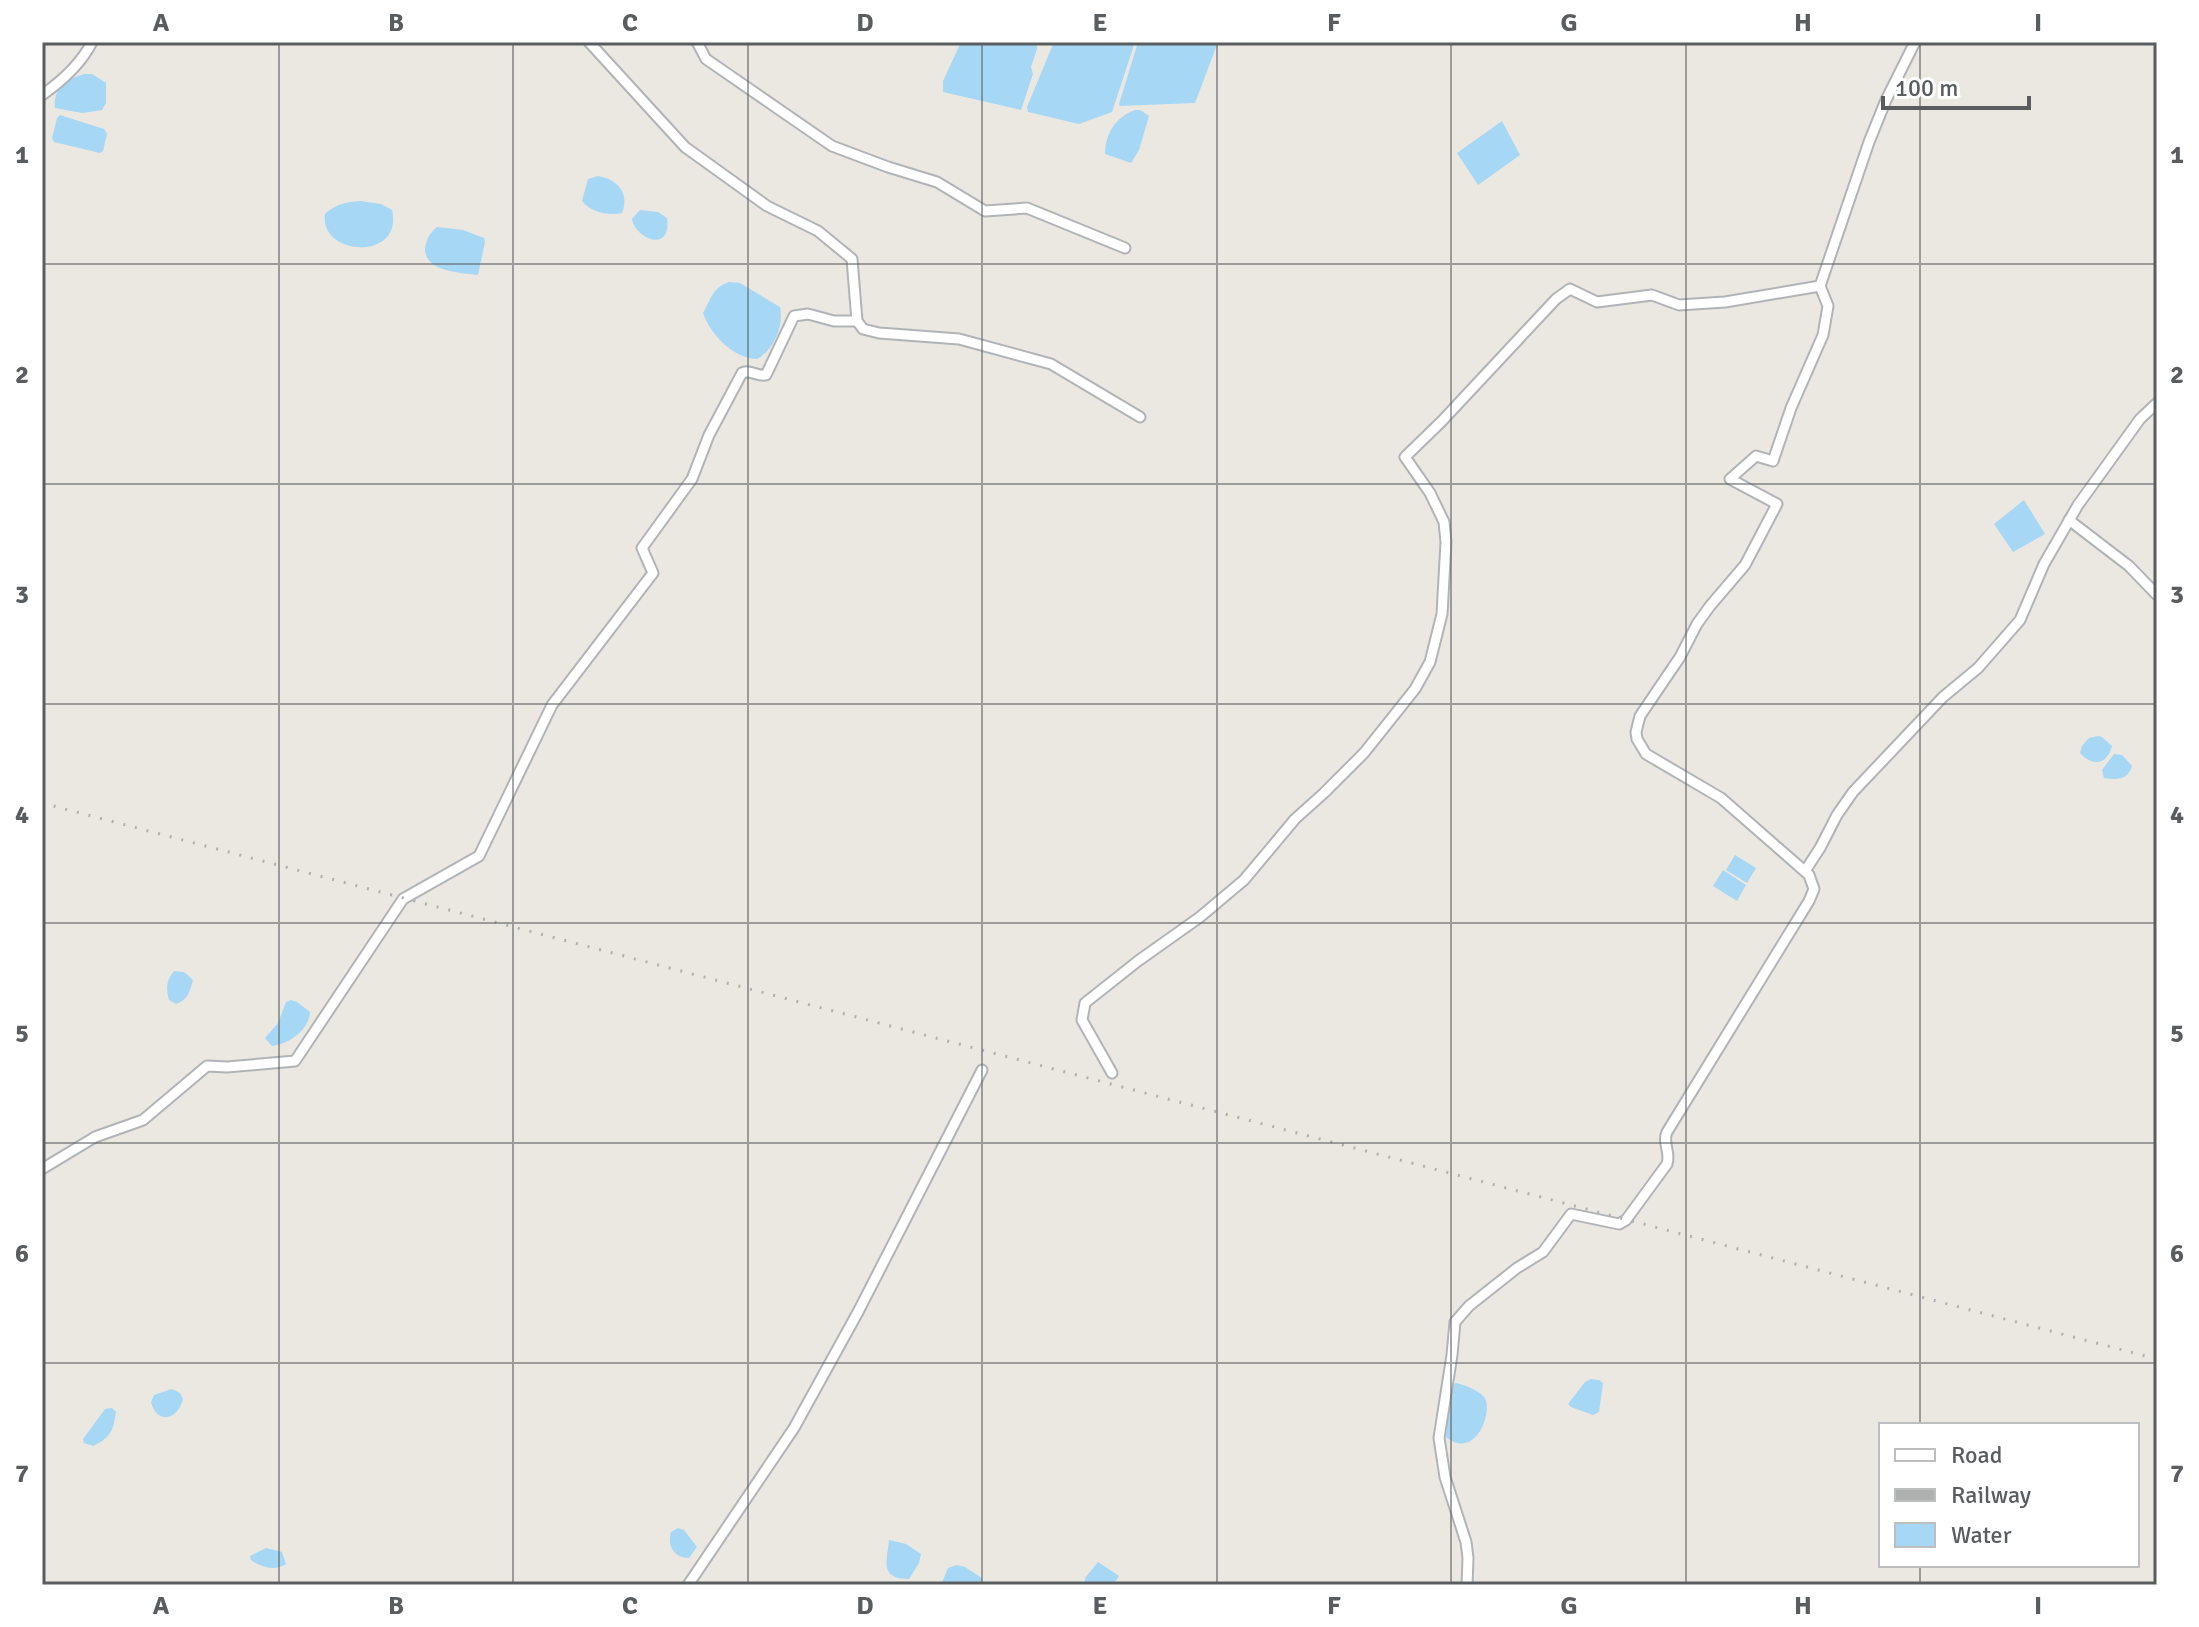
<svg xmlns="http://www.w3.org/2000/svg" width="2199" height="1627" viewBox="0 0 2199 1627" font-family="Signika,sans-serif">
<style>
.water{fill:#a6d7f5}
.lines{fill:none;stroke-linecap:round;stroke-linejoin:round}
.minor-casing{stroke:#b1b4b7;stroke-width:13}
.minor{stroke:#fff;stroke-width:9}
.rail{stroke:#afb0b0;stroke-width:3;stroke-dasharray:2 10;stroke-linecap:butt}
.grid{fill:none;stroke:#595d60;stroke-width:2;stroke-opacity:0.55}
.neatline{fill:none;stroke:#595d60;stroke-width:3}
.grid-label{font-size:26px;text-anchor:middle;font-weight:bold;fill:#595d60}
</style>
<rect width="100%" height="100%" fill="#ebe8e1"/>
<g class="water">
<polygon points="961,42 1037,42 1037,49 1031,67 1033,74 1021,110 943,92 943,81"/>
<polygon points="1054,42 1135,42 1112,112 1079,124 1028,112 1027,107"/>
<polygon points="1138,42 1218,42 1195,103 1120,106 1119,104"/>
<path d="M85,74H92L106,83V103L102,110L82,113L55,108C52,89 68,78 85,74Z"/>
<path d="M1135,110H1140L1149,116L1139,150L1131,163L1105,154C1105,133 1116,117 1135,110Z"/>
<polygon points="60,115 104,129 107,134 103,151 100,153 54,142 52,138 57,118"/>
<polygon points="1502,121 1520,155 1478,185 1457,153"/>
<path d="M598,176C617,179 630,193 622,213C609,216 590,212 582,201L588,179Z"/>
<path d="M360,201L381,204L392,210C404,261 319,257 325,214C336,204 346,202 360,201Z"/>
<path d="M640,210L658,212L667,218C672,253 636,240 632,219Z"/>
<path d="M437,227L463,230L484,238L485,242L478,275C462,273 425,272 425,249C426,239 430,233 437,227Z"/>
<path d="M729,282L740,283L780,307C784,326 774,350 757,359C734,359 710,334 703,313C711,299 713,287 729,282Z"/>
<polygon points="2024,500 2045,534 2013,552 1994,524"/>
<path d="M2098,736L2102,737L2112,746C2107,765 2093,767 2080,753L2082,746L2089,738Z"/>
<path d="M2114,754L2122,755L2132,766C2128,780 2117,780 2104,778L2102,770Z"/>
<polygon points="1735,855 1756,868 1747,883 1726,870"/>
<polygon points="1723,870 1746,885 1737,901 1713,886"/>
<path d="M174,971L184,972L193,980C190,991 188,1000 176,1004L169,1000C166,989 166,980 174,971Z"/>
<path d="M291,1000L297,1002L310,1012C309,1030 289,1044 272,1046L265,1038L278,1023L286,1002Z"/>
<polygon points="1591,1379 1599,1380 1603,1383 1599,1412 1593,1415 1571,1407 1568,1404 1585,1382"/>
<path d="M1455,1383C1463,1384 1478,1390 1484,1397C1494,1408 1477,1462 1446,1437L1451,1391Z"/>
<path d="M172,1389L180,1393L183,1399C178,1420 157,1425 151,1402L154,1395Z"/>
<path d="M112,1408L116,1412C113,1431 111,1437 93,1446L84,1443L83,1439L105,1409Z"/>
<path d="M678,1528L684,1530L697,1547L689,1558C674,1558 667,1546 671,1532Z"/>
<path d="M889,1540L906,1544L921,1554L919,1563L909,1579C879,1579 887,1561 889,1540Z"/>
<path d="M266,1548L282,1552L286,1564C275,1571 262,1568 251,1560L250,1556Z"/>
<polygon points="1098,1562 1119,1576 1113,1585 1085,1584 1085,1578"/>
<polygon points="957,1565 965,1567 982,1578 982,1585 941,1585 948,1568"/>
</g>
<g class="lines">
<g class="minor-casing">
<g id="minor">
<polyline points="589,42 685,147 767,206 818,231 852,259 857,321 863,329 879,333 959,339 1051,364 1140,417"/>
<polyline points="697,42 706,59 832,146 888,167 937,182 985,211 1027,208 1125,248"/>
<path d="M42,95C62,81 81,64 92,42"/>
<polyline points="2069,520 2129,566 2157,595"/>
<polyline points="1805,871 1820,848 1837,815 1853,792 1943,697 1978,668 2020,620 2044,564 2078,505 2140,419 2157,403"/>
<polyline points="1112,1073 1082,1020 1085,1003 1138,961 1200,917 1244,880 1295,819 1324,793 1364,753 1415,689 1430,662 1442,614 1446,542 1444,522 1430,493 1405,457 1442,421 1556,299 1570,289 1597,302 1652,295 1679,305 1725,302 1820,286 1869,142 1886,100 1915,42"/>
<path d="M42,1169L95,1137L143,1120L207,1066L227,1067L295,1061L403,899L479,856L552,705L653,573L642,548L692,479L709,435L742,373C749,369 758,377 766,375L794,316L808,314L834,321H857"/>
<polyline points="688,1585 794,1428 858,1312 982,1070"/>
<path d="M1467,1585L1468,1558L1466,1542L1445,1477L1439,1438L1452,1355L1455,1322L1469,1306L1517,1268L1543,1252L1571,1214L1619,1224L1626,1220L1667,1164C1671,1152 1662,1143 1667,1132L1809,901L1814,889L1809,875L1721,798L1646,754L1637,739L1636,732L1640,716L1680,657L1697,624L1710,606L1745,565L1777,504L1730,479L1756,456L1773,461L1791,408L1823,335L1828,306L1820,286"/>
</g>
</g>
<use href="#minor" class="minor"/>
<polyline class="rail" points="42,803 2157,1359"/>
</g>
<path class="grid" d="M279,42V1585M513,42V1585M748,42V1585M982,42V1585M1217,42V1585M1451,42V1585M1686,42V1585M1920,42V1425M42,264H2157M42,484H2157M42,704H2157M42,923H2157M42,1143H2157M42,1363H2157M1920,1565V1585"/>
<rect width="2199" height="1627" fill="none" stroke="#ffffff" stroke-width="88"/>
<rect x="1879" y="1423" width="260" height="144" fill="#ffffff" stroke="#bdbebf" stroke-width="2"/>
<rect x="1895" y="1449" width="40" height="12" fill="#ffffff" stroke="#bdbebf" stroke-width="2"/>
<text x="1951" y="1463" font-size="24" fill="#595d60">Road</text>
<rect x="1895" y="1489" width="40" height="12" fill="#afb0b0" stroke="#bdbebf" stroke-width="2"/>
<text x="1951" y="1503" font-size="24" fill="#595d60">Railway</text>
<rect x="1895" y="1523" width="40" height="24" fill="#a6d7f5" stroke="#bdbebf" stroke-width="2"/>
<text x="1951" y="1543" font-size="24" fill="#595d60">Water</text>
<path d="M1883 96v12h146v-12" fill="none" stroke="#595d60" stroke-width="4"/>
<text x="1895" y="96" font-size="24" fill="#595d60" stroke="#ffffff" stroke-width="6" paint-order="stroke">100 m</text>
<rect x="44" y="44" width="2111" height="1539" class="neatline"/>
<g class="grid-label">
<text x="161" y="31">A</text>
<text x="396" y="31">B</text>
<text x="630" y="31">C</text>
<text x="865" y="31">D</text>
<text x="1100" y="31">E</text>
<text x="1334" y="31">F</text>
<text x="1569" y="31">G</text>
<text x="1803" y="31">H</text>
<text x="2038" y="31">I</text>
<text x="22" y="163">1</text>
<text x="2177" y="163">1</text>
<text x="22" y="383">2</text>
<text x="2177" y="383">2</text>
<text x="22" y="603">3</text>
<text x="2177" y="603">3</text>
<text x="22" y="823">4</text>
<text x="2177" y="823">4</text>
<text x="22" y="1042">5</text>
<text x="2177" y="1042">5</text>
<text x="22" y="1262">6</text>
<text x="2177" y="1262">6</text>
<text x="22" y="1482">7</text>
<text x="2177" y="1482">7</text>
<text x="161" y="1614">A</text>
<text x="396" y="1614">B</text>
<text x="630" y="1614">C</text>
<text x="865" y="1614">D</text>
<text x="1100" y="1614">E</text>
<text x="1334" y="1614">F</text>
<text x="1569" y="1614">G</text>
<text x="1803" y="1614">H</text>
<text x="2038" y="1614">I</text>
</g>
</svg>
